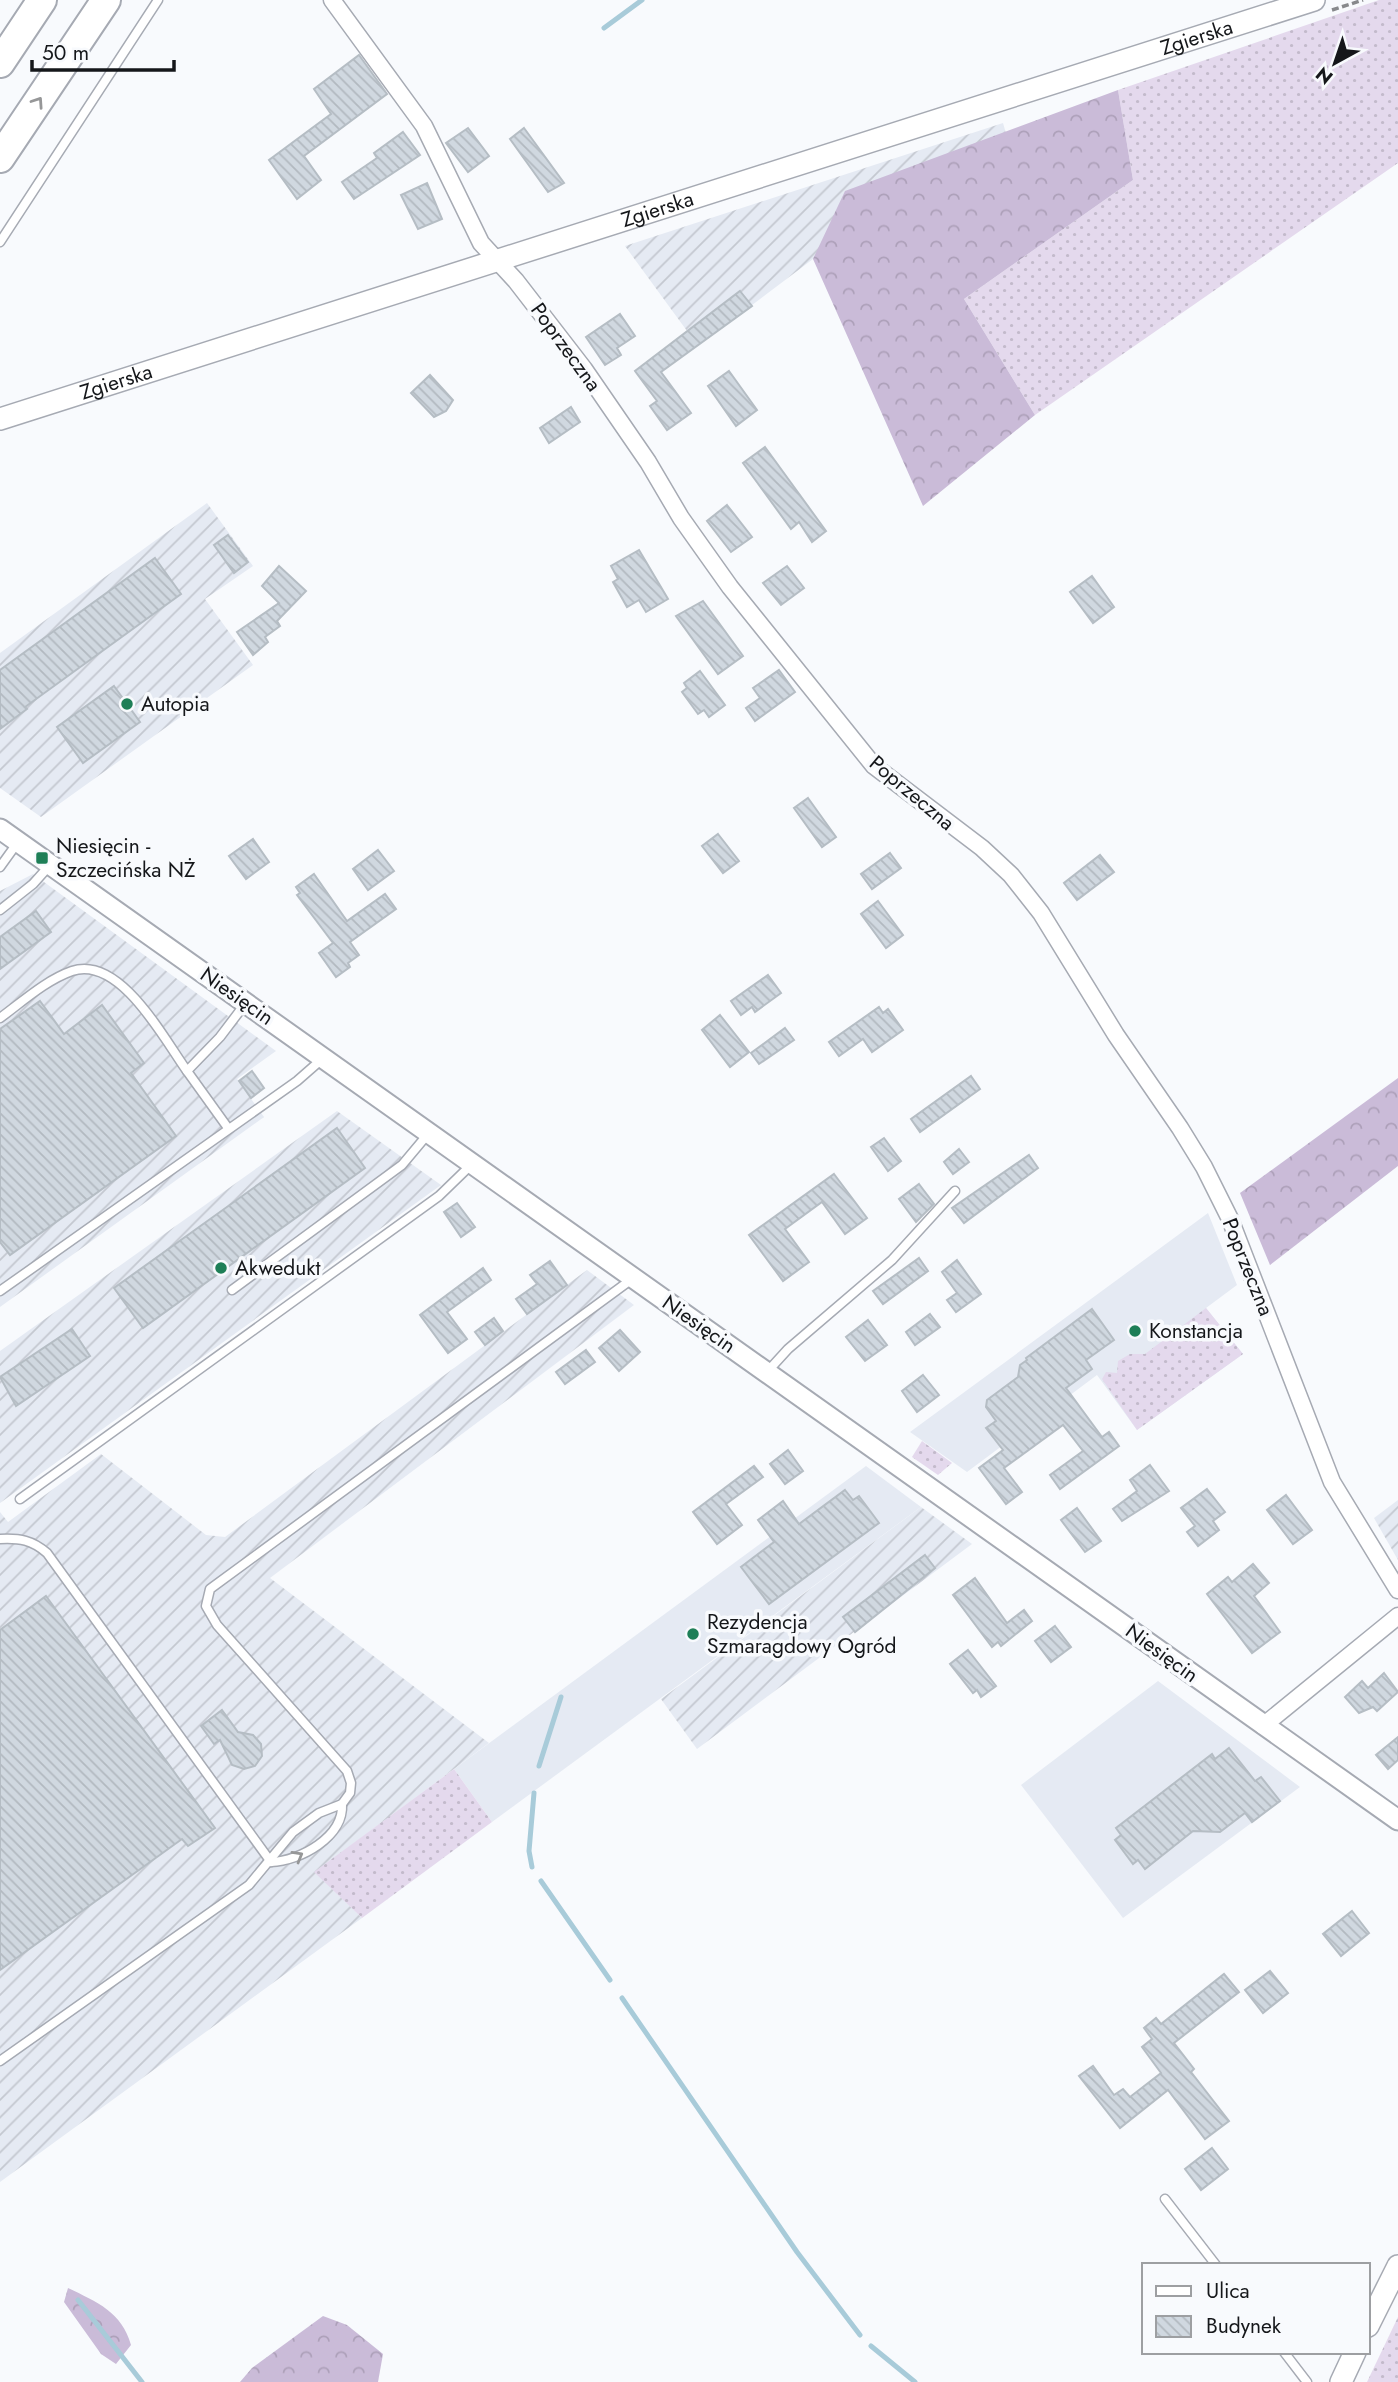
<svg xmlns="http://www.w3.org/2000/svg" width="1398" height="2382" viewBox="0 0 1398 2382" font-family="Jost,sans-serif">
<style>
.built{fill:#e5eaf3}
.industrial{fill:url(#industrial-furrows)}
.grass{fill:url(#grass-dots)}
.forest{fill:url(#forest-crowns)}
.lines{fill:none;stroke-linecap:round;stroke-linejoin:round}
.stream{stroke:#a8cbd9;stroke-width:5}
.building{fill:url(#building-back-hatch);stroke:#b5bdc4;stroke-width:2}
.service-casing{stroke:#a6aab3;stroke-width:11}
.minor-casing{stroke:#a6aab3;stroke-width:19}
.tertiary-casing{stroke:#a6aab3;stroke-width:23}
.secondary-casing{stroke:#a6aab3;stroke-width:24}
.motorway-casing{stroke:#a6aab3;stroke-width:32}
.path{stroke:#87898c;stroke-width:3.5;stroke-dasharray:7 3.5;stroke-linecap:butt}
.service{stroke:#fff;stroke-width:8}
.minor{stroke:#fff;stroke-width:16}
.tertiary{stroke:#fff;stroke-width:19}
.secondary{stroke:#fff;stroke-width:21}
.motorway{stroke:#fff;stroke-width:28}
.oneway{stroke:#969798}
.poi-dot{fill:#1e7f57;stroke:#f8fafd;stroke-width:2.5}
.labels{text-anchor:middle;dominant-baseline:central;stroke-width:7;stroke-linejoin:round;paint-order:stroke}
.street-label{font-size:21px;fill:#15171a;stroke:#f8fafd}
.poi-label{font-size:21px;fill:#15171a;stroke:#f8fafd;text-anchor:start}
</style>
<defs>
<pattern id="industrial-furrows" width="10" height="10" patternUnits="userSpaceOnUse" patternTransform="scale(1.75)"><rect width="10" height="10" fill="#e5eaf3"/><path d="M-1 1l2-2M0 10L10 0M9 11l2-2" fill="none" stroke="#c4c8d0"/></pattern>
<pattern id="grass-dots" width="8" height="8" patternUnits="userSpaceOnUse" patternTransform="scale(1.75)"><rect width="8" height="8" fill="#e4d9ed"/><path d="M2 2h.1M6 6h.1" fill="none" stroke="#c3bacb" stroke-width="1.8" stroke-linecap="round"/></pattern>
<pattern id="forest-crowns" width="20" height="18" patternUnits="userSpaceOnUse" patternTransform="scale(1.75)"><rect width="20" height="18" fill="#cabbd8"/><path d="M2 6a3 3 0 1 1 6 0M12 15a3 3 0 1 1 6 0" fill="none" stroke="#ada0b9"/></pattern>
<pattern id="building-back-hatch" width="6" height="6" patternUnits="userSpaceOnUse" patternTransform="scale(1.75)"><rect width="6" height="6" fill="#d0d8e0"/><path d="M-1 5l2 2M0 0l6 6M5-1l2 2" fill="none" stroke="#b2b9c0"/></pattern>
</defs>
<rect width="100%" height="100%" fill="#f8fafd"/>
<g class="built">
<polygon points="1208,1213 1237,1285 1206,1308 1243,1354 1137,1430 1097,1375 967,1472 910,1432"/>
<polygon points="866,1466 921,1507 492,1822 454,1769"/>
<polygon points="1158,1681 1300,1787 1123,1918 1021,1785"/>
</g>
<g class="industrial">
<polygon points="1003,123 1022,189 813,259 698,346 625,246"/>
<polygon points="207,503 253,566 205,599 253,665 41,817 0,788 0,653"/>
<polygon points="33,874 276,1051 237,1079 264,1117 0,1307 0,891"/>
<polygon points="337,1111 441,1185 0,1503 0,1351"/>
<polygon points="587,1270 634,1305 270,1578 489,1743 315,1872 362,1918 0,2182 0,1512 8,1522 101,1454 206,1535 225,1537"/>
<polygon points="1398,1500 1398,1560 1374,1518"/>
<polygon points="921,1507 972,1544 697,1749 661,1699"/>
</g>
<g class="grass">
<polygon points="1379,0 1398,0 1398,163 1035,415 964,299 1133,180 1118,90"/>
<polygon points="1206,1308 1243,1354 1137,1430 1102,1379 1106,1372 1117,1373 1118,1361 1130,1354 1145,1354"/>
<polygon points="922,1441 952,1463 938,1475 912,1457"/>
<polygon points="454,1769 492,1822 362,1918 314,1872"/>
<polygon points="1398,2317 1398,2382 1367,2382"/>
</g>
<g class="forest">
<polygon points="1118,90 1133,180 964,299 1035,415 923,506 813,259 845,191"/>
<polygon points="1398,1078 1398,1166 1270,1265 1240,1193"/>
<path d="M68,2288C97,2302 122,2312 131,2345L116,2364L101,2354L64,2302Z"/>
<polygon points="323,2316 347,2325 383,2354 378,2382 240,2382 252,2368"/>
</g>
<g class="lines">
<g class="stream">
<polyline points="604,28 642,0"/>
<polyline points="539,1766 561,1697"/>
<polyline points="532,1867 529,1851 534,1793"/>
<polyline points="541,1881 610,1980"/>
<polyline points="622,1998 797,2252 860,2335"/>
<polyline points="78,2300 142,2382"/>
<polyline points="871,2346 915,2382"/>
</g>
</g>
<g class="building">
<polygon points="359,55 387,94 304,156 321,180 297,199 269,160 331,114 314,89"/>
<polygon points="468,128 489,156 468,172 446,143"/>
<polygon points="524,128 564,183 548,192 510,139"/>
<polygon points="403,132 420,155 354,199 342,182 377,158 374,153"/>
<polygon points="427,183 442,219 418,229 401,195"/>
<polygon points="740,291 752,306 661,372 691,413 667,430 650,406 657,401 635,371"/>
<polygon points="620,314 635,336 617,348 621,355 605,365 586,337"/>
<polygon points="729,371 757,410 736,426 708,386"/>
<polygon points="430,375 453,400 446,411 434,417 411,393"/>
<polygon points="571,407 580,422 549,443 540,428"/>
<polygon points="765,447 826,531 812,542 799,522 791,529 743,463"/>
<polygon points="727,505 752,537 731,552 707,521"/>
<polygon points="228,535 248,562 234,573 214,545"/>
<polygon points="639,550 668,599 646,612 639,600 627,607 613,582 618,579 611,566"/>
<polygon points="155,558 181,594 25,707 27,709 0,729 0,670"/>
<polygon points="279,566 306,591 277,621 280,626 265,637 268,642 253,655 237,632 279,603 262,586"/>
<polygon points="787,566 804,588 781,605 763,583"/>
<polygon points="1092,576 1114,607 1093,623 1070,592"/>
<polygon points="703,601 743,656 718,674 676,616"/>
<polygon points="779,670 795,692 755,721 746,708 760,698 753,688"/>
<polygon points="700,671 725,705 709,717 704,710 698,714 682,692 687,688 684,683"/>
<polygon points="114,686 140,722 83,763 57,727"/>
<polygon points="808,798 836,837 822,847 794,808"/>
<polygon points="718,834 739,861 723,873 702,846"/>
<polygon points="253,839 269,862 246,879 229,856"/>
<polygon points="378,850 394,871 368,890 353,869"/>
<polygon points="890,853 901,868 872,889 861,874"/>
<polygon points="1100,855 1114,872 1077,900 1064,883"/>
<polygon points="314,874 347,921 385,894 396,909 350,942 359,955 348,963 350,967 336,977 319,953 333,943 297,895 300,893 296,887"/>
<polygon points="878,901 903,935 886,948 861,914"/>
<polygon points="36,911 51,932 0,969 0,937"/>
<polygon points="768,975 781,993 755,1012 752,1007 741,1015 731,1001"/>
<polygon points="40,1001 64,1034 102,1005 144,1063 131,1073 176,1136 10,1255 0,1242 0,1029"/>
<polygon points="879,1007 883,1013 888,1009 903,1030 872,1052 863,1039 839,1056 829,1042"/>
<polygon points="720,1015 749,1052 730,1067 702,1030"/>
<polygon points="785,1028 794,1040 759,1064 751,1053"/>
<polygon points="252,1071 264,1088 251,1098 239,1081"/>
<polygon points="971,1076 980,1089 920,1132 911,1119"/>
<polygon points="337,1128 365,1168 143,1328 114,1288"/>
<polygon points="884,1138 901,1161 888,1171 871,1147"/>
<polygon points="959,1149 969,1162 953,1174 944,1162"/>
<polygon points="1029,1155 1038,1168 964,1223 952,1208"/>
<polygon points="834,1174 867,1218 845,1234 822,1202 785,1229 809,1262 783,1281 749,1235"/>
<polygon points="919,1184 934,1204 916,1222 899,1199"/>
<polygon points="457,1203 475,1227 461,1237 444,1212"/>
<polygon points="919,1258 928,1271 883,1304 873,1291"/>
<polygon points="957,1260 981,1294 956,1312 947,1300 957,1293 942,1272"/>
<polygon points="550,1261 567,1285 527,1314 516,1299 537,1284 530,1275"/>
<polygon points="483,1268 491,1280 447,1312 467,1339 448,1353 420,1315"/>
<polygon points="1092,1309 1114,1340 1086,1360 1092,1369 1066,1388 1102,1437 1109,1432 1119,1446 1060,1489 1050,1475 1083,1451 1063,1425 1004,1468 1022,1492 1006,1504 979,1468 1003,1450 986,1428 996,1421 986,1407 987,1400 1018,1377 1020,1365 1027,1360 1026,1358"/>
<polygon points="930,1314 940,1327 915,1345 906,1332"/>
<polygon points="494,1318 503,1331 485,1345 475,1332"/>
<polygon points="868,1320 887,1345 865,1361 846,1337"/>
<polygon points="72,1329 90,1356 16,1406 0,1377"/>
<polygon points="620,1330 640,1352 619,1371 599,1348"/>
<polygon points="586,1350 595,1362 565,1384 556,1372"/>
<polygon points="923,1375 939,1395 917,1412 902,1391"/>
<polygon points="788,1450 803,1471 785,1484 770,1464"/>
<polygon points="1150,1465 1169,1491 1122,1521 1113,1509 1137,1491 1130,1480"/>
<polygon points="754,1466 763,1477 726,1504 742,1525 717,1544 693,1512"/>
<polygon points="1207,1489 1225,1512 1213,1521 1219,1530 1198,1546 1187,1532 1195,1526 1181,1508"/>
<polygon points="845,1490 853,1500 859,1496 879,1523 769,1604 741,1567 774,1542 758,1520 783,1501 799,1524"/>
<polygon points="1286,1495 1312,1530 1293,1544 1267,1510"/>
<polygon points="1077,1508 1101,1541 1085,1552 1061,1520"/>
<polygon points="925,1555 935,1568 855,1632 843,1617"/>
<polygon points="1253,1564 1269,1583 1254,1596 1280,1632 1252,1653 1207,1594 1228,1577 1232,1582"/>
<polygon points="975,1578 1007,1623 1024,1610 1032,1621 1001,1646 998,1642 992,1647 953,1595"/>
<polygon points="46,1596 215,1828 188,1846 182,1839 0,1970 0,1630"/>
<polygon points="1055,1626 1071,1647 1051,1662 1035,1641"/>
<polygon points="968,1650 996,1686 981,1697 977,1690 973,1693 950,1664"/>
<polygon points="1384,1673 1398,1692 1377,1711 1373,1707 1359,1713 1345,1697 1362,1681 1368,1688"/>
<polygon points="222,1710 238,1732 253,1735 261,1744 262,1756 255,1766 244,1769 232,1765 220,1740 214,1744 201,1726"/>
<polygon points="1398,1737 1398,1760 1388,1769 1376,1755"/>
<polygon points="1229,1748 1255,1781 1261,1777 1280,1801 1252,1822 1245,1813 1220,1832 1193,1831 1145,1869 1138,1860 1133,1864 1115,1840 1121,1835 1116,1828 1212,1754 1215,1759"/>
<polygon points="1352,1911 1369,1933 1341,1956 1323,1934"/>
<polygon points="1270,1971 1288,1993 1263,2013 1245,1990"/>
<polygon points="1224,1974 1239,1992 1174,2043 1194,2069 1191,2072 1229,2121 1205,2139 1168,2090 1120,2128 1079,2076 1093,2066 1114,2095 1123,2089 1130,2097 1161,2073 1142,2047 1152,2039 1144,2028 1156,2018 1161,2024"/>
<polygon points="1212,2148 1228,2169 1201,2190 1185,2169"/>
</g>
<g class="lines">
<g class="service-casing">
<g id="service">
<polyline points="0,242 158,0"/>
<polyline points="0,867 18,842"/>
<polyline points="0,910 33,884 50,865"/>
<path d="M0,1018C22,1002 46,980 72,971C120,955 164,1039 187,1071L220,1037L245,1004"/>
<polyline points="187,1071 228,1128"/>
<polyline points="232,1290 402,1165 428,1134"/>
<polyline points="0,1291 297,1081 321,1060"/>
<polyline points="767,1372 788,1349 892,1260 955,1191"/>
<polyline points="20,1499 439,1196 471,1165"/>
<path d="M0,1539C20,1538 32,1540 47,1553L271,1862"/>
<path d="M271,1862C300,1861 344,1837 342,1804"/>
<polyline points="0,2061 249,1885 293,1832 319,1813 342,1804 350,1793 351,1783 347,1771 217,1625 206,1606 210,1589 632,1279"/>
<polyline points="1165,2199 1216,2265"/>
<polyline points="1284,2352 1307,2382"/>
</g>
</g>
<g class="minor-casing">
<g id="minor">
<polyline points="332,0 424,126 481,243 516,281 584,369 648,462 681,518 730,587 874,766 982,848 1011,875 1041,913 1116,1035 1180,1128 1204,1167 1230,1219 1332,1482 1398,1590"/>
<polyline points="1263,1726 1398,1616"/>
</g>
</g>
<g class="tertiary-casing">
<polyline id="tertiary" points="0,829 1398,1820"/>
</g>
<g class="secondary-casing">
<g id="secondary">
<path id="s1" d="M0,419L1314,0"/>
<polyline points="1368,2326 1398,2266"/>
<polyline points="1341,2382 1355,2352"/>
</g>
</g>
<g class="motorway-casing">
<g id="motorway">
<polyline points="0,63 42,0"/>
<polyline points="0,158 106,0"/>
</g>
</g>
<polyline class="path" points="1332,10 1363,0"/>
<use href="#service" class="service"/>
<use href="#minor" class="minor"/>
<use href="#tertiary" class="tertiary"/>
<use href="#secondary" class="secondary"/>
<use href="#motorway" class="motorway"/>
</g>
<defs><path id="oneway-chevron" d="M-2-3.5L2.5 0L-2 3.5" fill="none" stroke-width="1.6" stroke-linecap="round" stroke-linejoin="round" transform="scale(1.75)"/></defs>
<g class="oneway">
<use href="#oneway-chevron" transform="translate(38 102) rotate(-56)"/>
<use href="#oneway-chevron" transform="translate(298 1856) rotate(-30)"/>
</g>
<g class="poi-dot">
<circle cx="127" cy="704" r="7"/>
<rect x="35" y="851" width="14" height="14" rx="3.5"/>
<circle cx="221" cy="1268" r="7"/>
<circle cx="1135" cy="1331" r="7"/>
<circle cx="693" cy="1634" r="7"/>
</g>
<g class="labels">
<g class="street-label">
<text stroke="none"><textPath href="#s1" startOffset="1256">Zgierska</textPath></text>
<text stroke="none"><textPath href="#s1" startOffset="690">Zgierska</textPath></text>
<text transform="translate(566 347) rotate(54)">Poprzeczna</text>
<text stroke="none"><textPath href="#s1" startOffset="122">Zgierska</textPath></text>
<text transform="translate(912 793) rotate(40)">Poprzeczna</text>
<text transform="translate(237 996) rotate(35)">Niesięcin</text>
<text transform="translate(1248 1267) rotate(68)">Poprzeczna</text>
<text transform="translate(699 1324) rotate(35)">Niesięcin</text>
<text transform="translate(1162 1653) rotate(36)">Niesięcin</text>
</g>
<g class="poi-label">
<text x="141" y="704">Autopia</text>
<text x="56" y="846">Niesięcin -<tspan x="56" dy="24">Szczecińska NŻ</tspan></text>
<text x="235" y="1268">Akwedukt</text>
<text x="1149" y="1331">Konstancja</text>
<text x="707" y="1622">Rezydencja<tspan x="707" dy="24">Szmaragdowy Ogród</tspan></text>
</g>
</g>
<rect x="1142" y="2263" width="228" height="91" fill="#f8fafd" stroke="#9d9fa2" stroke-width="2"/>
<rect x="1156" y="2286" width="35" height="10" fill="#ffffff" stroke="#9d9fa2" stroke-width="2"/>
<text x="1206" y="2298" font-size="21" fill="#15171a">Ulica</text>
<rect x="1156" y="2316" width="35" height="21" fill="url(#building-back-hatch)" stroke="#9d9fa2" stroke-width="2"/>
<text x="1206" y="2333" font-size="21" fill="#15171a">Budynek</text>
<g transform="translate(1335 63) rotate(220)" stroke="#f8fafd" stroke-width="5" paint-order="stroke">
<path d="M0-5L12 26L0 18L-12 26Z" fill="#15171a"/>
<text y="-10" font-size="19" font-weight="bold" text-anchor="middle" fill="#15171a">N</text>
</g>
<path d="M32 60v10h142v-10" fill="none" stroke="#15171a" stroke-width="3.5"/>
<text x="42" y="60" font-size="21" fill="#15171a" stroke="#f8fafd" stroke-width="5" paint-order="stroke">50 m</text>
</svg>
